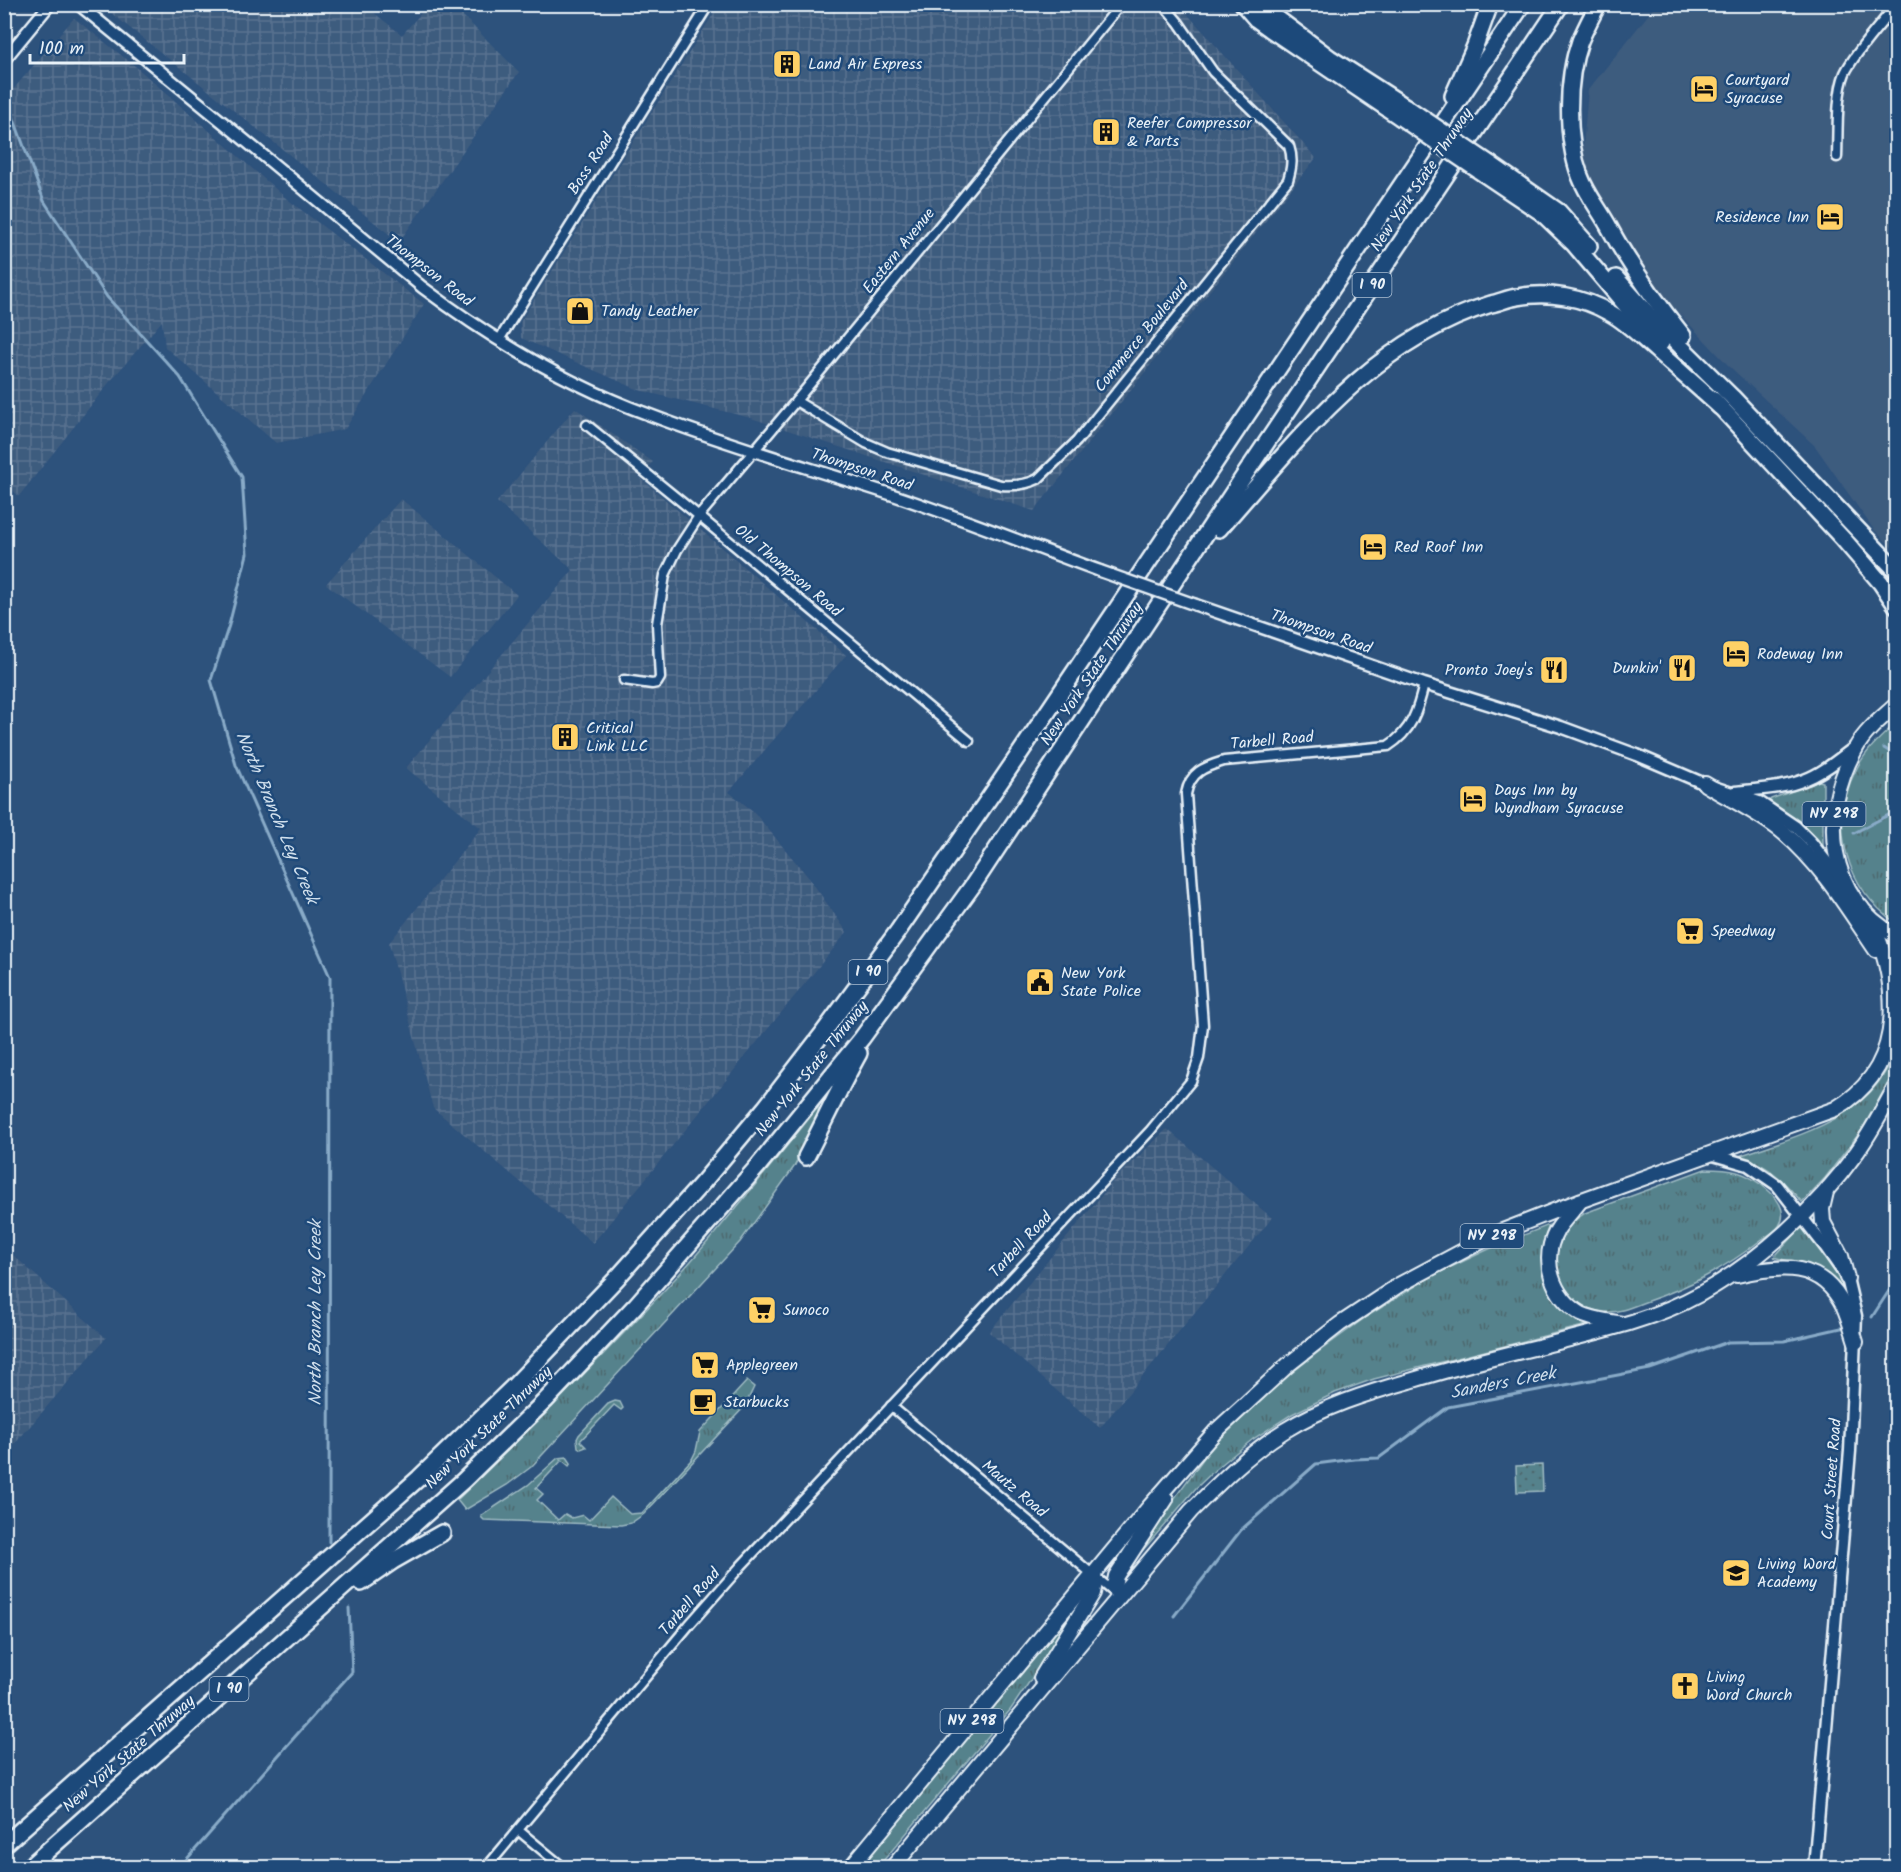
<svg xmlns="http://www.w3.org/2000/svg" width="1901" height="1872" viewBox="0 0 1901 1872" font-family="Kalam,sans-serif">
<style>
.built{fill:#3e5b7e}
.industrial{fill:url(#industrial-grid)}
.grass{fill:url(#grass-tufts);stroke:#9ebac2;stroke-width:1.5}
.park{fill:url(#park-dots);stroke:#9ebac2;stroke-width:1.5}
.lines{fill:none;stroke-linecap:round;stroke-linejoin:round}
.stream{stroke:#89abc8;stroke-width:3}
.minor-casing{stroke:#e8f1f8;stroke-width:13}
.tertiary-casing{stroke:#e8f1f8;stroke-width:15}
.primary-casing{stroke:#e8f1f8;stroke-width:18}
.motorway-casing{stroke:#e8f1f8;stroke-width:20}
.minor{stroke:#1f4a7a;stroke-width:8}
.tertiary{stroke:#1f4a7a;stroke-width:10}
.primary{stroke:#1f4a7a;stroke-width:14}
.motorway{stroke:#1f4a7a;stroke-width:15}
.tertiary-bridge-casing{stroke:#e8f1f8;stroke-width:15;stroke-linecap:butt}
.motorway-bridge-casing{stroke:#e8f1f8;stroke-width:20;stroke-linecap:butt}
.tertiary-bridge{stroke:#1f4a7a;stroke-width:10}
.motorway-bridge{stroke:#1f4a7a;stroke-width:15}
.labels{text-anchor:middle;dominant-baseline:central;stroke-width:5;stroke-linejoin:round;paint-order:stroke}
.shield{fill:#1f4a7a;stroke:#acbfd2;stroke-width:1.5}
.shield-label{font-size:15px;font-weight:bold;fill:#e8f1f8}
.poi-label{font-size:16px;fill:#e8f1f8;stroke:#1f4a7a;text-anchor:start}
.street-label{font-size:16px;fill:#e8f1f8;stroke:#1f4a7a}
.water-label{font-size:18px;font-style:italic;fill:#d0dfec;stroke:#1f4a7a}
</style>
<defs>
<pattern id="industrial-grid" width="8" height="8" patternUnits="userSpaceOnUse" patternTransform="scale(1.5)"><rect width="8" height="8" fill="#3e5b7e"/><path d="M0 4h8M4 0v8" fill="none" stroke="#5a7391"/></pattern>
<pattern id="grass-tufts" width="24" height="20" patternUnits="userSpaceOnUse" patternTransform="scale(1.5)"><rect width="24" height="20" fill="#54828c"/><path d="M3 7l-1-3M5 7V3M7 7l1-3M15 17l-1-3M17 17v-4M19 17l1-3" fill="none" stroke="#4e686e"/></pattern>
<pattern id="park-dots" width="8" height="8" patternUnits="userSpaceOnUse" patternTransform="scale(1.5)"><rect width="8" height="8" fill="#54828c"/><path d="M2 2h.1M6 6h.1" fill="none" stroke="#4e686e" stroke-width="1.8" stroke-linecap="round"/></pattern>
</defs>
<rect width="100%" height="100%" fill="#2d527c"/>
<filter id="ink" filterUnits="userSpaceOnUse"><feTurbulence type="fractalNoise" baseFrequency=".0167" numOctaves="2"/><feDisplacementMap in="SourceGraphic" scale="12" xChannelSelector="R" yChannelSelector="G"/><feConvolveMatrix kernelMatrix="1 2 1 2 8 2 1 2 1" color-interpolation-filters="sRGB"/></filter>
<g filter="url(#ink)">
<polygon class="built" points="1656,5 1896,5 1896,551 1874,530 1815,446 1728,365 1637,269 1582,159 1588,90"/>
<g class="industrial">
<polygon points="101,5 364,5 402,35 428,5 448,5 463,16 519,72 399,242"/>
<polygon points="719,5 1181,5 1182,8 1316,158 1034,511 751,418 639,390 521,338 520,322"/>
<polygon points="74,18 135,66 287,199 424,304 345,429 276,443 165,347 162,321 108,384 19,496 5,484 5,99"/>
<polygon points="575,408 653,462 638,476 846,655 729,792 753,811 809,878 847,932 593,1243 433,1108 389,943 481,828 406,768 573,570 497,502"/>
<polygon points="401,499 517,595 450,677 326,584"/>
<polygon points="1167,1129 1272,1218 1100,1428 989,1332 1116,1178"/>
<polygon points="5,1248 106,1338 13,1446 5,1453"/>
</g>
<g class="grass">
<path d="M1896,723V923C1846,888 1827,824 1857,768C1866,750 1882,736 1896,723Z"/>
<polygon points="1819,781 1823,782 1823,846 1819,846 1769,801 1771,799"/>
<path d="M1896,1048V1064L1893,1074L1861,1131L1825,1178L1802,1202C1780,1178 1769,1163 1736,1157C1798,1135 1874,1119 1896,1048Z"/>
<path d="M819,1106L815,1126L794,1167L740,1242L531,1467L507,1485L465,1510L457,1500C534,1425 611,1349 683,1270C730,1217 775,1161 819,1106Z"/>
<path d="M1705,1169C1716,1169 1727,1169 1737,1172C1755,1177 1794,1203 1779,1226C1775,1232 1767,1236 1761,1240C1724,1269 1689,1287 1645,1302C1632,1307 1618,1313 1605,1312C1550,1307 1539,1240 1585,1213Z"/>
<path d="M1549,1225C1536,1257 1540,1292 1570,1313C1576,1318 1584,1320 1591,1324L1374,1379L1335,1393L1292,1414L1253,1439L1216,1469L1196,1488L1126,1570L1124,1568L1211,1448L1280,1382L1321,1350L1366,1317L1430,1277L1489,1249Z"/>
<path d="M1802,1227C1825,1254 1840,1272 1850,1307L1802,1265L1774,1257Z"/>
<polygon points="747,1381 754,1387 745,1406 644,1514 631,1523 621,1525 484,1520 482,1518 481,1516 528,1485 558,1458 567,1457 571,1463 569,1466 562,1460 536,1488 543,1494 537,1500 558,1520 565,1514 572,1518 583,1515 589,1520 611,1497 630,1514 642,1513 692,1459 696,1451 700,1432"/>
<polygon points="615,1401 620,1402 623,1408 621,1410 614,1405 580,1441 586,1447 581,1449 578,1447 577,1439 579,1435 608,1404"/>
<polygon points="1082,1600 1084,1601 1011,1709 878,1867 859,1868"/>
</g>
<polygon class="park" points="1542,1465 1543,1491 1517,1492 1516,1466"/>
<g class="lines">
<g class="stream">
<polyline points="4,107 12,114 44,201 107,297 180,377 242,477 247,554 229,625 211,680 236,765 330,977 329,1542"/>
<polyline points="1884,748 1896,756"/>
<polyline points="1854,833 1896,811"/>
<polyline points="1872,1317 1896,1280"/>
<polyline points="1174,1616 1241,1530 1316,1464 1354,1459 1379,1458 1448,1407 1650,1369 1728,1342 1784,1341 1841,1328"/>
<polyline points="179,1868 352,1672 349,1608"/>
</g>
<g class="minor-casing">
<g id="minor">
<path d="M1837,157C1838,132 1836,95 1845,73C1855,52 1882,23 1896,5"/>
<polyline points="499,340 709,4"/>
<path d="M796,401L866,443L887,452L1001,485C1014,486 1026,485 1038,479L1077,441L1288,180C1292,167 1293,158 1289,146L1213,72L1179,23L1163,4"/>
<polyline points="587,425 699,516 969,741"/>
<polyline points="624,680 652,684 657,683 660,678 657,624 665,575 677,550 699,516 796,401 1121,4"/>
<polyline points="891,1406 1116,1594"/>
<polyline points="518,1830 564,1868"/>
<path d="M486,1868L689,1625L741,1566L1150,1131L1191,1081L1199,1058L1203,1025L1186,794C1190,772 1204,767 1224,761L1388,746C1412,731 1418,710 1424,684"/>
</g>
</g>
<g class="tertiary-casing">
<g id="tertiary">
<path d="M78,4L236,133L422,287C491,339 568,385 650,415C731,446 814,469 896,496C964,519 1032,546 1100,571"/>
<polyline points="4,60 50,4"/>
<polyline points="1196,605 1424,684 1561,727 1637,755 1705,784 1759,802 1796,827 1811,842 1842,881"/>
<path d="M1735,792C1758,789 1782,789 1804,780C1823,773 1839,759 1855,747"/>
<polyline points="1710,1154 1748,1165 1777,1185 1826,1248 1847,1278 1856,1316 1850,1451 1814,1868"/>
</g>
</g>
<g class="primary-casing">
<g id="primary">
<path d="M1896,705C1882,718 1865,731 1856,748C1819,813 1826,898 1896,936"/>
<path d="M1705,784C1731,800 1760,813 1784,833C1822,865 1848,909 1876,950"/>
<polyline points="1826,1192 1822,1209 1823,1222 1841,1256 1847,1278"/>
<path d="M1580,1201C1573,1211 1563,1220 1557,1230C1540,1260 1552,1296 1581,1314C1593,1320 1609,1321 1622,1324"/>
<path d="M1737,1275C1780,1265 1821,1260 1844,1307C1849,1318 1852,1330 1856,1342"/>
<polyline points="1118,1596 1114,1586 1116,1576 1166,1499"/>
<polyline points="1041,1678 1093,1593 1095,1583 1093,1575"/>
<path d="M850,1868L1150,1506L1215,1432L1289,1364L1340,1324L1399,1285L1495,1234L1582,1200L1835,1109C1901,1071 1901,999 1877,935C1872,926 1866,916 1861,907"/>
<path d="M892,1868L1191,1511C1221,1481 1249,1453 1284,1431C1322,1407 1367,1393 1410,1381C1455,1367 1500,1356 1546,1345C1597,1332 1653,1320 1700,1294C1761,1260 1816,1209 1857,1152C1872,1131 1884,1108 1896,1086"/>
</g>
</g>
<g class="motorway-casing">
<g id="motorway">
<polyline points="1243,4 1256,19 1270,29 1400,117"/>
<polyline points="1258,4 1330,58 1406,107"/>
<path d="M1598,4C1592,16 1585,29 1580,41C1566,80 1566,138 1580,176C1587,195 1600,210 1609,227C1630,266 1656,302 1683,336"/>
<polyline points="1453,96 1475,46 1490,4"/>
<polyline points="1490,164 1559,212 1589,246"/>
<polyline points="1484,174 1542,213 1573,243 1629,309 1661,343"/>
<polyline points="1616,278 1648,314 1732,397 1896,570"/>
<polyline points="1714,400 1844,540 1881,583 1896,605"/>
<path d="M1219,529C1298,440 1372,340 1491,304C1500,302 1509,298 1517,297C1548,291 1583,297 1610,313C1627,322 1641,337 1656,350C1677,369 1699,388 1720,407"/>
<path d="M806,1157C824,1122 840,1087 859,1053"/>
<polyline points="361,1583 393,1561 442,1533"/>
<polyline points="4,1845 419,1478 513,1387 617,1278 704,1181 765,1108 823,1033 898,931 1020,753 1523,4"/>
<polyline points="28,1868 464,1480 545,1401 635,1306 758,1166 862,1038 973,885 1242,479 1561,4"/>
</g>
</g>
<use href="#minor" class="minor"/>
<use href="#tertiary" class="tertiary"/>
<use href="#primary" class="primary"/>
<use href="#motorway" class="motorway"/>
<g class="tertiary-bridge-casing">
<polyline id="tertiary-bridge" points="1100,571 1196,605"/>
</g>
<g class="motorway-bridge-casing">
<g id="motorway-bridge">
<polyline points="1406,107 1490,164"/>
<polyline points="1400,117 1484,174"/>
</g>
</g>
<use href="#tertiary-bridge" class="tertiary-bridge"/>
<use href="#motorway-bridge" class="motorway-bridge"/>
</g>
</g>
<defs>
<g id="building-square" transform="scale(1.5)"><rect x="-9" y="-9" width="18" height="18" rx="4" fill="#ffd166" stroke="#1f4a7a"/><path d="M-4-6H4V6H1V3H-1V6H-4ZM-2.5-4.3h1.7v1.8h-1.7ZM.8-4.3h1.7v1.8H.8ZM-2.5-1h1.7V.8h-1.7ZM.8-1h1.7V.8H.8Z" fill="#111"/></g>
<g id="hotel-square" transform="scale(1.5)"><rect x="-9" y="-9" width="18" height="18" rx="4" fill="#ffd166" stroke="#1f4a7a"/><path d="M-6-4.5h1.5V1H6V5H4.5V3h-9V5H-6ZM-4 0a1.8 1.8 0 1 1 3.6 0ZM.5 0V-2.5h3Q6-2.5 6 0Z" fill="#111"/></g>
<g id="shop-square" transform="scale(1.5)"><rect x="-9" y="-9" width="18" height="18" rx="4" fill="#ffd166" stroke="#1f4a7a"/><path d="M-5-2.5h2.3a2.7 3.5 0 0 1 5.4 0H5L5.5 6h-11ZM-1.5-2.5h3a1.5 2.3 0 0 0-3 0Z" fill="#111"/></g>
<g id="restaurant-square" transform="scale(1.5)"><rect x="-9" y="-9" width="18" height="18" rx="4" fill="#ffd166" stroke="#1f4a7a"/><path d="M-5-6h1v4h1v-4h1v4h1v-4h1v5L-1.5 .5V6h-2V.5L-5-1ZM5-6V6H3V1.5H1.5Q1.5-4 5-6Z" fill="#111"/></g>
<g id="supermarket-square" transform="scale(1.5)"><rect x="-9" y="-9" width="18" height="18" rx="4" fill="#ffd166" stroke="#1f4a7a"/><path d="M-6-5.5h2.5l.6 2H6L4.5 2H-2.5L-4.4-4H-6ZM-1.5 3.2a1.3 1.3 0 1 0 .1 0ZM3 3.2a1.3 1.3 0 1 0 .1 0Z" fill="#111"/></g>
<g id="civic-square" transform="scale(1.5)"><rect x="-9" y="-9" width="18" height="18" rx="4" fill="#ffd166" stroke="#1f4a7a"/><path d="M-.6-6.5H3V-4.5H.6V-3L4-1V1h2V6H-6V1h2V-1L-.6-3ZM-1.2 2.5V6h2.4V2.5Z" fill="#111"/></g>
<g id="cafe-square" transform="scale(1.5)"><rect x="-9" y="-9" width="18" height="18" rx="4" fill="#ffd166" stroke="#1f4a7a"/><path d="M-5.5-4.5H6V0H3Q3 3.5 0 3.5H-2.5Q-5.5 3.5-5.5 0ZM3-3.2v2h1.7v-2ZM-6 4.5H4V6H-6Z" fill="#111"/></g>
<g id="school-square" transform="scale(1.5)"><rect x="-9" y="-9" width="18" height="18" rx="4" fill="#ffd166" stroke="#1f4a7a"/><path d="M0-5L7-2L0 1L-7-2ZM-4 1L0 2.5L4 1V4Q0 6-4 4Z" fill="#111"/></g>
<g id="church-square" transform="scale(1.5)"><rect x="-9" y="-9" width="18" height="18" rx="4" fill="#ffd166" stroke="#1f4a7a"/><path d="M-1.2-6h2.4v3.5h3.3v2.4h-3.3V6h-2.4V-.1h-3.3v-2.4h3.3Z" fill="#111"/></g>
</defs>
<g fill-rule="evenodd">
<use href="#building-square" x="787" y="64"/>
<use href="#hotel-square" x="1704" y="89"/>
<use href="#building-square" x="1106" y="132"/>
<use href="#hotel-square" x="1830" y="217"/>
<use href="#shop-square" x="580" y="311"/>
<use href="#hotel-square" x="1373" y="547"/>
<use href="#hotel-square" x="1736" y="654"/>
<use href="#restaurant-square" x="1682" y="668"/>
<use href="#restaurant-square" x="1554" y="670"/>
<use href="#building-square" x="565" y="737"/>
<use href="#hotel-square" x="1473" y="799"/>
<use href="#supermarket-square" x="1690" y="931"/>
<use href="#civic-square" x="1040" y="982"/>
<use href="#supermarket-square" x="762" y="1310"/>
<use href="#supermarket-square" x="705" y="1365"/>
<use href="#cafe-square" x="703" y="1402"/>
<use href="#school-square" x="1736" y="1573"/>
<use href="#church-square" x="1685" y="1686"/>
</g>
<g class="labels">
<g class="shield">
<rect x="1352.5" y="273" width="39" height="24" rx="4.5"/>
<rect x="1802.5" y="802" width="63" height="24" rx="4.5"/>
<rect x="848.5" y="960" width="39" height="24" rx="4.5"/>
<rect x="1460.5" y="1224" width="63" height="24" rx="4.5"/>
<rect x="209.5" y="1677" width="39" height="24" rx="4.5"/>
<rect x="940.5" y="1709" width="63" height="24" rx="4.5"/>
</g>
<g class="shield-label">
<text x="1372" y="285">I 90</text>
<text x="1834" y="814">NY 298</text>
<text x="868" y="972">I 90</text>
<text x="1492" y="1236">NY 298</text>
<text x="229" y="1689">I 90</text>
<text x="972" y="1721">NY 298</text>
</g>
<g class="poi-label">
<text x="808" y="64">Land Air Express</text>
<text x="1725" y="80">Courtyard<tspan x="1725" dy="18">Syracuse</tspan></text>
<text x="1127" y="123">Reefer Compressor<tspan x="1127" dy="18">&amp; Parts</tspan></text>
<text x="1809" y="217" text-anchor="end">Residence Inn</text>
<text x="601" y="311">Tandy Leather</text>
<text x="1394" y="547">Red Roof Inn</text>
<text x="1757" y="654">Rodeway Inn</text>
<text x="1661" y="668" text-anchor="end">Dunkin'</text>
<text x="1533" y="670" text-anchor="end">Pronto Joey's</text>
<text x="586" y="728">Critical<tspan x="586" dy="18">Link LLC</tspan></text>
<text x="1494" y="790">Days Inn by<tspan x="1494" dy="18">Wyndham Syracuse</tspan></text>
<text x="1711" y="931">Speedway</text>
<text x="1061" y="973">New York<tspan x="1061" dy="18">State Police</tspan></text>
<text x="783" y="1310">Sunoco</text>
<text x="726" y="1365">Applegreen</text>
<text x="724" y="1402">Starbucks</text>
<text x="1757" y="1564">Living Word<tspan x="1757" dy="18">Academy</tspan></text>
<text x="1706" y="1677">Living<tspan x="1706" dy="18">Word Church</tspan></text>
</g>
<g class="street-label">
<text transform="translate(591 164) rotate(-57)">Boss Road</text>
<text transform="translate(1422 180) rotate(-56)">New York State Thruway</text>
<text transform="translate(899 251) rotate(-51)">Eastern Avenue</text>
<text transform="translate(429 271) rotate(38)">Thompson Road</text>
<text transform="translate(1142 336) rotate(-51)">Commerce Boulevard</text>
<text transform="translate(862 470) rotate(18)">Thompson Road</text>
<text transform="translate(788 571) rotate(40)">Old Thompson Road</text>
<text transform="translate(1321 632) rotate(19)">Thompson Road</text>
<text transform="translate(1092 674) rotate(-56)">New York State Thruway</text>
<text transform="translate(1272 741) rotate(-5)">Tarbell Road</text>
<text transform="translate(812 1069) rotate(-51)">New York State Thruway</text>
<text transform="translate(1021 1245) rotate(-47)">Tarbell Road</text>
<text transform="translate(489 1428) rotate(-44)">New York State Thruway</text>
<text transform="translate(1832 1479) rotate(-86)">Court Street Road</text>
<text transform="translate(1014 1489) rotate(40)">Mautz Road</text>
<text transform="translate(690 1602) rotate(-49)">Tarbell Road</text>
<text transform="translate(129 1754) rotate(-41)">New York State Thruway</text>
</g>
<g class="water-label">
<text transform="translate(276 818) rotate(67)">North Branch Ley Creek</text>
<text transform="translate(316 1313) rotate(-90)">North Branch Ley Creek</text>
<text transform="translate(1503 1384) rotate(-11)">Sanders Creek</text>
</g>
</g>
<rect width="1901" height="1872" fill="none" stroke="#1f4a7a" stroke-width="24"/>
<rect x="12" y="12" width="1877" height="1848" fill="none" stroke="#e8f1f8" stroke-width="2" filter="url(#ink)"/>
<path d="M30 54v9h154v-9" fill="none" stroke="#e8f1f8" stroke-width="3"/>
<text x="39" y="54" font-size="18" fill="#e8f1f8" stroke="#1f4a7a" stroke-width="4.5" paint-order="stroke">100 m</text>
</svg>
